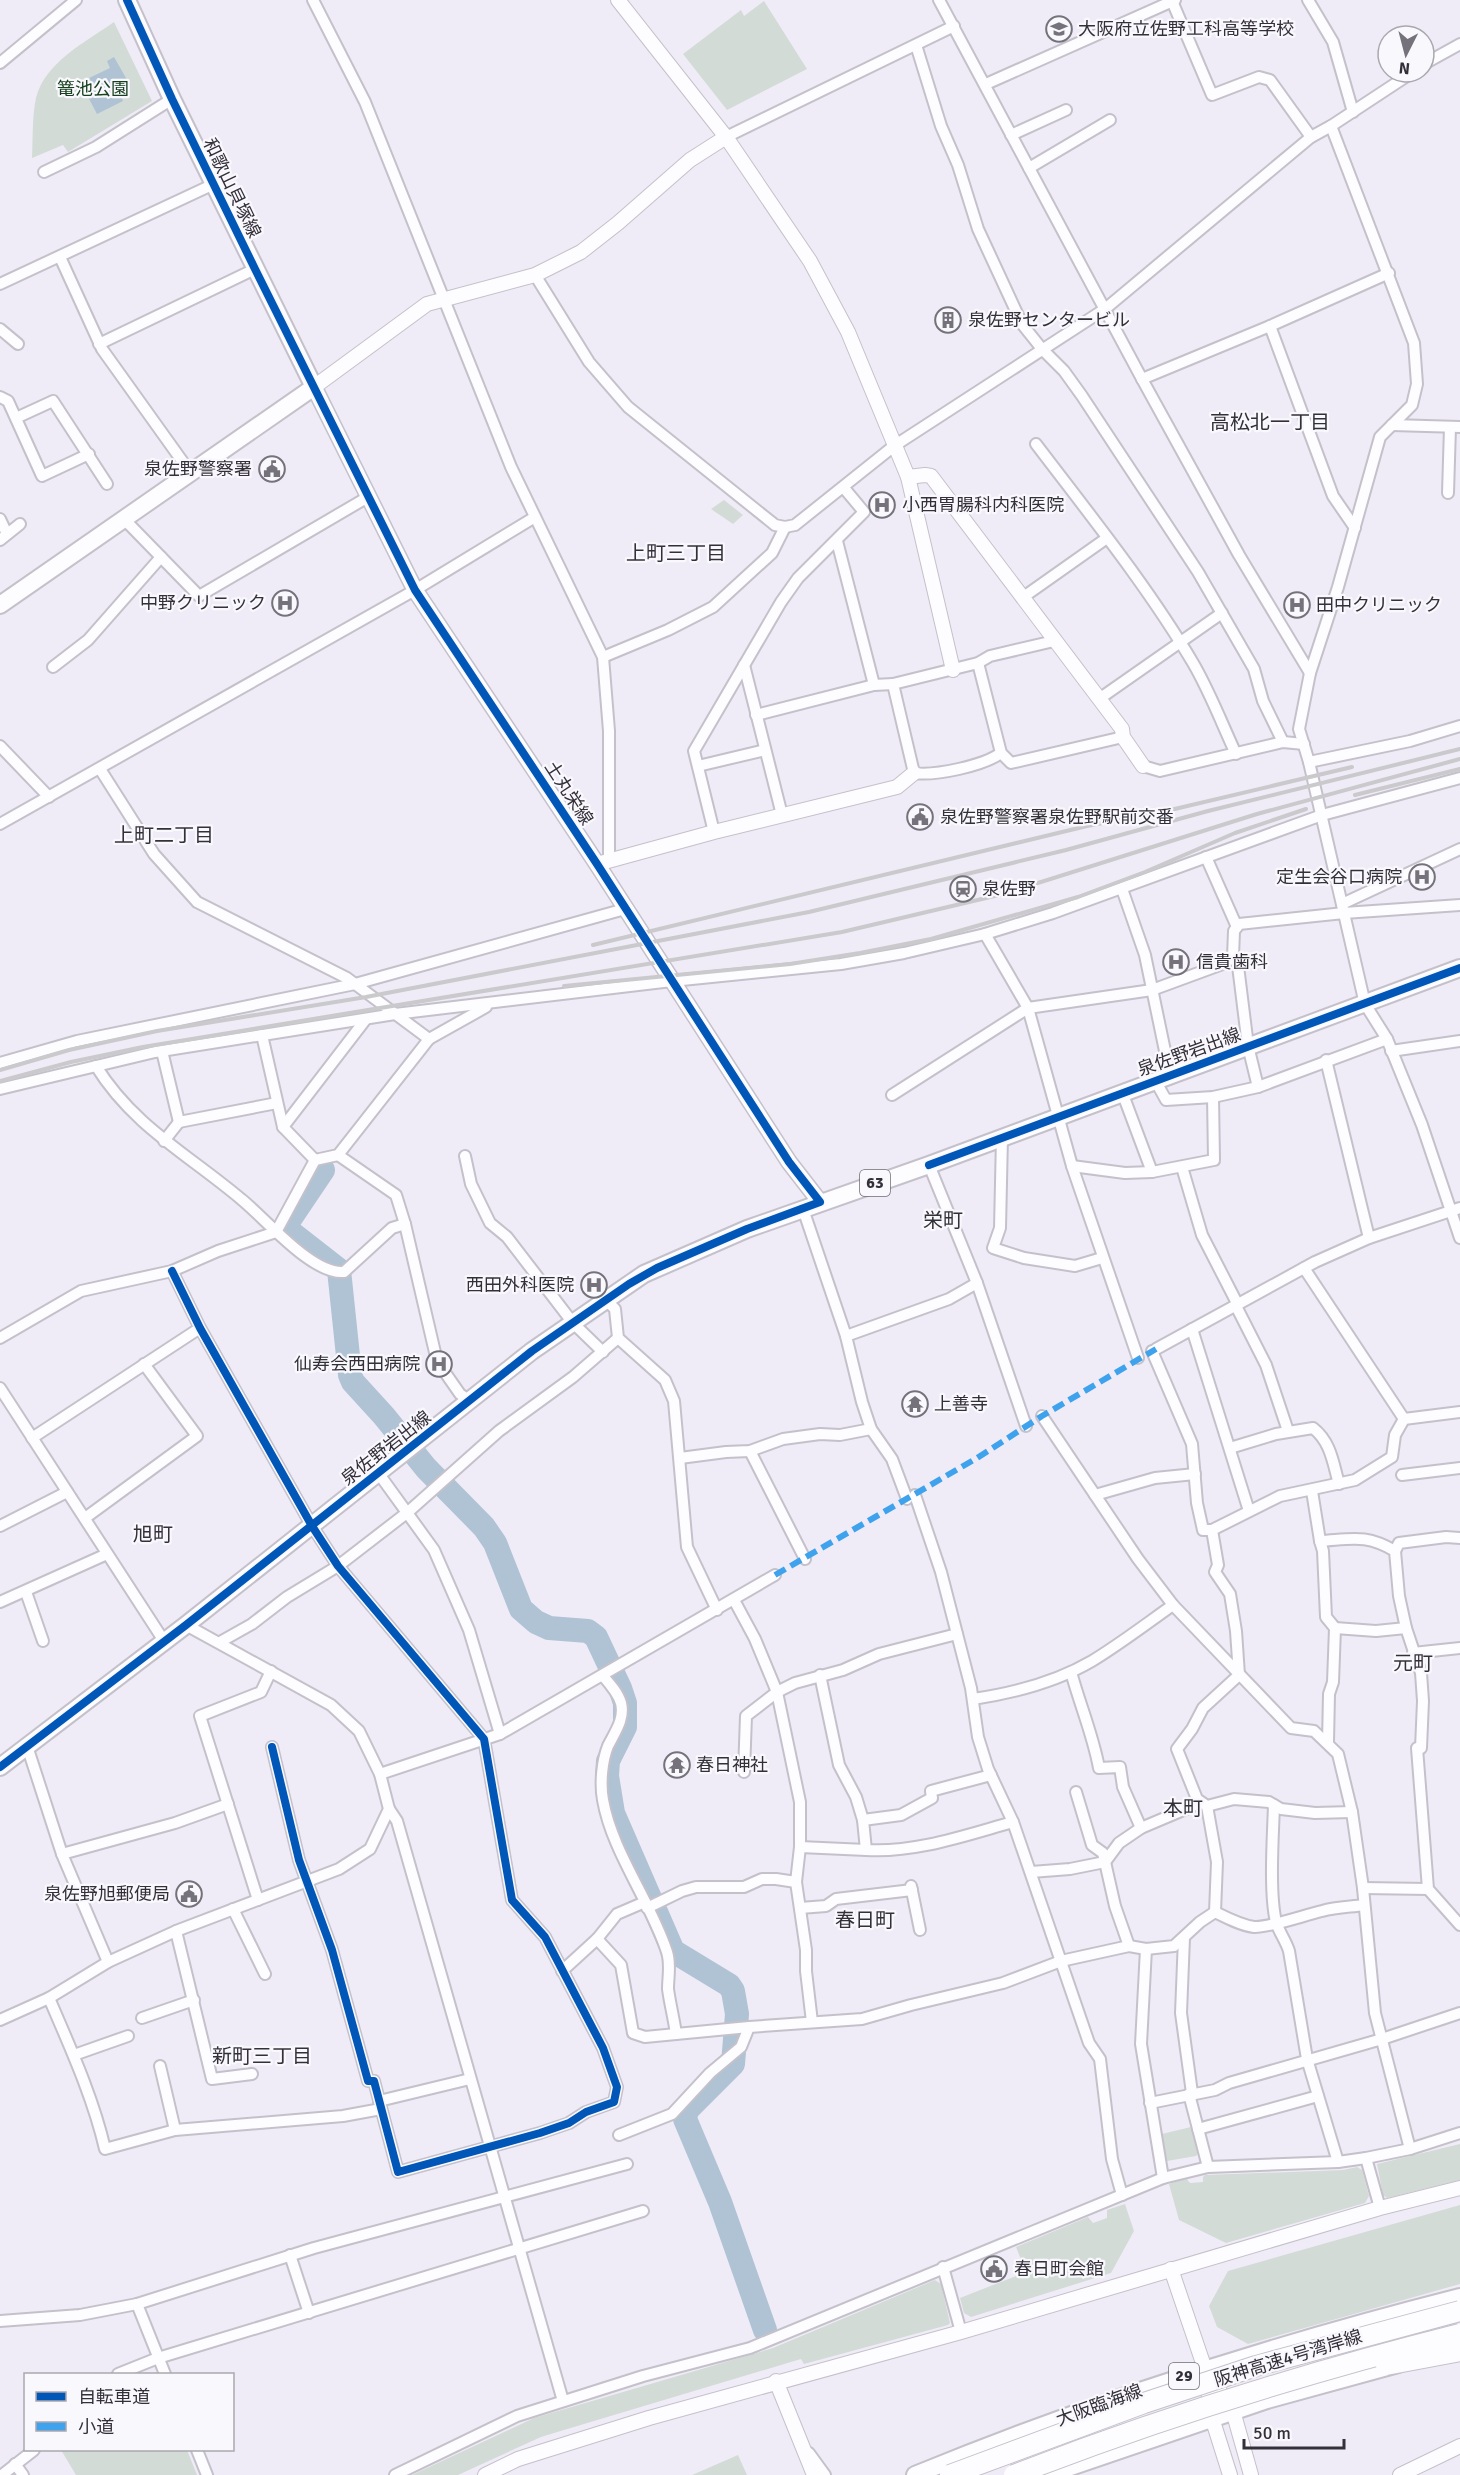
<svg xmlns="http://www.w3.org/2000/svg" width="1460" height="2475" viewBox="0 0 1460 2475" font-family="Signika,'Noto Sans JP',sans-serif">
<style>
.green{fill:#d2dbd6}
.water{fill:#afc3d4}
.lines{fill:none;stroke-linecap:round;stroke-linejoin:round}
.river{stroke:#afc3d4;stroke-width:24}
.minor-casing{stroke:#c5c1cb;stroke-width:14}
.tertiary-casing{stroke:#c5c1cb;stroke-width:16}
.secondary-casing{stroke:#c5c1cb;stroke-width:18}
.primary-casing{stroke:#c5c1cb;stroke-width:20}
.minor{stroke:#fdfcfe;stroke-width:10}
.tertiary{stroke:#fdfcfe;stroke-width:14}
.secondary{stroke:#fdfcfe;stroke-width:15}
.primary{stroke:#fdfcfe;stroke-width:16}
.rail{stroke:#cac9cc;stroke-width:4}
.motorway-bridge-casing{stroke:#c5c1cb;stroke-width:22;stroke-linecap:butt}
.motorway-bridge{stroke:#fdfcfe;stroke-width:20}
.quiet{stroke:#3ea3ec;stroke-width:6;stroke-dasharray:12 6;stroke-linecap:butt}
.cycleway-casing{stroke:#f9f8fd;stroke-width:11}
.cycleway{stroke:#0057b8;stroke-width:8}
.labels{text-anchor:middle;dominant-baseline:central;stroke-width:4.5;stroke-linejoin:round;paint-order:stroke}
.shield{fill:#f9f8fd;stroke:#6f6c74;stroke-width:1.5}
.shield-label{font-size:16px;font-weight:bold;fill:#34303a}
.poi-label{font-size:18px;fill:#34303a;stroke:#f9f8fd;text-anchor:start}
.park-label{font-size:18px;fill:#17401f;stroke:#f9f8fd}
.street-label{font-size:18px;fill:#34303a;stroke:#f9f8fd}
.neighbourhood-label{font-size:20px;fill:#34303a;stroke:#f9f8fd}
</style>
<rect width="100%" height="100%" fill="#f0ecf7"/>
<g class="green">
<polygon points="764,1 807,69 727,110 683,54 741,10 744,16"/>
<path d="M114,22L152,101L68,152L63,145L32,158C33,139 32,116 36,98C45,62 86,42 114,22Z"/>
<polygon points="724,500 743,515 733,524 711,509"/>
<polygon points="1195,2126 1200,2152 1196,2156 1167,2161 1162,2134"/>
<polygon points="1460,2144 1460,2180 1387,2198 1383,2195 1377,2164"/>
<polygon points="1357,2167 1362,2170 1369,2196 1365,2203 1226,2243 1179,2220 1169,2184 1186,2178 1190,2183 1203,2182 1203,2177 1205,2175 1343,2170"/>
<polygon points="1125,2204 1134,2231 1111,2273 971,2317 964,2313 960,2298 1026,2272 1016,2247 1088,2217 1093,2223 1107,2218 1107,2210"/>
<polygon points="1460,2205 1460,2284 1248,2344 1217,2327 1209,2306 1228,2271"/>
<polygon points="935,2280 941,2284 950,2323 948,2325 804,2364 801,2359 564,2430 541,2437 458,2475 412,2475 534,2418 773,2348"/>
<polygon points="61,2450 187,2450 197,2475 76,2475"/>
<polygon points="738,2455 747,2475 692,2475"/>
</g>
<polygon class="water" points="114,57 130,85 119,92 123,101 97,114 85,91 93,86 89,78 110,68 107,61"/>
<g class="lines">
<polyline class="river" points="323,1170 288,1222 289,1231 339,1270 350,1375 353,1382 384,1416 426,1468 484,1527 495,1543 521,1609 536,1622 549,1628 588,1631 596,1637 620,1688 625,1703 625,1727 608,1761 607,1776 613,1813 673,1951 729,1985 733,1991 737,2014 733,2064 687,2110 685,2119 720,2202 765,2330"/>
<g class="minor-casing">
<g id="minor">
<polyline points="313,0 365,102 511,467 603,657 609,731 609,861"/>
<polyline points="939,0 1142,379 1239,555 1310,673"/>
<polyline points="1308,0 1333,42 1353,112"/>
<polyline points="1172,1 1212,95 1259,77 1270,80 1311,137"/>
<polyline points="916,45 941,126 958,165 978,229 1022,324 1042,349 1064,371 1082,396 1198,572 1254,669 1263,701 1283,742"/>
<polyline points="0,63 76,0"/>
<polyline points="1424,64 1460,44"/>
<polyline points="986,84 1175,0"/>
<polyline points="1331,126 1414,343 1417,384 1412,405 1380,437 1338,587 1310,673 1299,729 1309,762 1365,1004 1387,1039 1422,1125 1460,1238"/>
<polyline points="1011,135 1066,110"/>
<polyline points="726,137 954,26"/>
<polyline points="1029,168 1110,120"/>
<polyline points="44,172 96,147 172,99"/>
<polyline points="60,257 102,349 190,472"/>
<polyline points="535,275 589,362 628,407 775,525 785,527 795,525 894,446 1105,309 1311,137 1331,126 1413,72"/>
<polyline points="0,284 214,184"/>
<polyline points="1270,326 1333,496 1355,528"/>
<polyline points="0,329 18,344"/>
<polyline points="99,344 255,269"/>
<polyline points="1142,379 1270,326 1389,273"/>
<polyline points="0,397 8,401 42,476 89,454"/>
<polyline points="16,418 53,401 107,484"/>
<polyline points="1392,425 1460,427"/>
<path d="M1036,444C1090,515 1148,587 1193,663C1210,692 1222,724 1236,754"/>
<polyline points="1448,493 1450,427"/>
<polyline points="123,518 199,596 368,497"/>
<polyline points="0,519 7,534"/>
<polyline points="0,540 20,524"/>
<polyline points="837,541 874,685"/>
<polyline points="1022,598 1107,538"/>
<polyline points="603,657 668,630 713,607 772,553 785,527"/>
<polyline points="978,663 1001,753 1011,763 1123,737"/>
<polyline points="744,665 782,815"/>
<polyline points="53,667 88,640 161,557"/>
<polyline points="1099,699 1222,613"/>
<polyline points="756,715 874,685 893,684"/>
<polyline points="0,746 49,797"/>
<path d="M1001,753C983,766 935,776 914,773L893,684L978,663L990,656L1054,641"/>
<polyline points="1309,762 1410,741 1460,726"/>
<polyline points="698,766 765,750"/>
<polyline points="1143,766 1160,771 1283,742 1304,744"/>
<polyline points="100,769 154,854 197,902 347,978 429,1039 486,1007"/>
<polyline points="0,824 415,590 535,517"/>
<polyline points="714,832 694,751 781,602 798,578 864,512 844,488"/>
<polyline points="1206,857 1237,927"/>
<polyline points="1122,889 1145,955 1170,1075"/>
<polyline points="1342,904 1460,849"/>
<polyline points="985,934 1028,1008 1072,1166 1138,1358"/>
<polyline points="1233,957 1238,966 1248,1046 1258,1087"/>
<polyline points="262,1035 283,1127"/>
<polyline points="162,1051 179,1122 277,1103"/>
<polyline points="1391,1051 1460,1041"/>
<polyline points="1326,1060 1369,1238"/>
<polyline points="0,1063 77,1041 355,984 625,909"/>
<path d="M96,1066C133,1126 189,1155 241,1199C265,1218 312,1275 344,1272L392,1228L405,1224"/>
<polyline points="1155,1080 1166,1100 1213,1097 1258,1087 1387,1039"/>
<polyline points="0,1089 155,1052 395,1014 672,981 841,964 904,953 985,934 1053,913 1322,815 1460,778"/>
<polyline points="1122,1092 1152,1172"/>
<polyline points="892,1095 1028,1008 1152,990 1220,965 1233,957 1234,931 1239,924 1344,913 1460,905"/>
<polyline points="1002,1137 1000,1228 993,1248 1024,1258 1075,1266 1102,1258"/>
<polyline points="164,1141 179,1122"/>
<polyline points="338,1155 396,1195 405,1224 437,1361 460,1394 470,1401"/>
<polyline points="465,1156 471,1184 490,1223 507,1237 573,1323 603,1352"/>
<polyline points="315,1160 283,1127 366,1019"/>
<polyline points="929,1165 977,1283 1026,1426"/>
<polyline points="1072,1166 1125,1173 1152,1172 1214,1160 1213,1097"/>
<polyline points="1182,1167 1202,1235 1238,1305"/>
<polyline points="803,1209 846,1336 862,1402 871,1429 892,1459 907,1499"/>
<polyline points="1304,1268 1404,1419 1460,1412"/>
<polyline points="172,1271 200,1328 312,1526 338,1566 484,1739 512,1900 545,1937 603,2048 617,2087 614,2102 586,2112 569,2123 540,2133 398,2172 374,2081 368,2081 332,1950 299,1860 272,1747"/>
<polyline points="606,1300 615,1309 618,1338 665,1380 674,1401 687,1547 717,1610"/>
<polyline points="1236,1306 1266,1365 1288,1431"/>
<polyline points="1192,1329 1249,1511"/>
<polyline points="846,1336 949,1299 977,1283"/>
<polyline points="0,1338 81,1291 172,1271 218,1251 276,1232 315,1160 338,1155 429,1039"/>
<polyline points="1156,1349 1315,1262 1369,1238 1460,1208"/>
<polyline points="1152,1351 1192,1444 1197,1503 1203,1530 1212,1530"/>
<polyline points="0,1388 164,1641"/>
<polyline points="1042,1416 1138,1559 1173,1605 1291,1728 1314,1731 1338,1754 1352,1812 1363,1888 1375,2013 1410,2149"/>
<polyline points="32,1438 200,1328"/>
<path d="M1230,1448L1276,1434L1313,1428C1331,1442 1333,1463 1339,1484"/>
<polyline points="750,1451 805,1559"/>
<polyline points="680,1458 726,1452 750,1451 783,1439 820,1434 840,1435 871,1429"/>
<polyline points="379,1474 434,1550 469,1630 500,1734"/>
<polyline points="1402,1475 1460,1468"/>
<path d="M1312,1491L1320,1541C1353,1539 1366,1534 1395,1551L1399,1596L1406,1628L1421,1673L1423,1701L1421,1748"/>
<polyline points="915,1495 941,1572 971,1688 978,1737 988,1769 1013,1822 1089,2043 1100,2059 1112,2159 1122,2195"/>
<polyline points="1095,1495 1155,1478 1195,1474"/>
<polyline points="85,1518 197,1436 144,1364"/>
<polyline points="0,1526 67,1492"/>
<polyline points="1320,1541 1323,1551 1326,1617 1335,1628 1333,1682 1329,1694 1328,1742"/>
<polyline points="1395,1551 1399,1543 1446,1537 1460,1538"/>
<polyline points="26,1592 43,1641"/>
<polyline points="734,1600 755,1639 777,1692 800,1802 800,1847 796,1882 806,1950 806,1971 812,2022"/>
<polyline points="0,1602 107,1554"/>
<polyline points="1335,1628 1376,1631 1406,1628"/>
<polyline points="220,1642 252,1624 287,1597 338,1566 408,1512 499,1431 573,1377 618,1338"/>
<polyline points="1413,1653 1460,1648"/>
<path d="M1071,1672C1080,1705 1093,1735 1099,1768L1120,1767L1123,1787L1141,1828"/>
<path d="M603,1676C610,1684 618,1693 621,1703C625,1719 615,1732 608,1746C602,1761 600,1784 603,1800C612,1852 651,1902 667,1952C671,1964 668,1977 668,1989C670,2004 674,2019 676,2034"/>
<path d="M973,1699C1014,1693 1056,1682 1092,1661C1120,1644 1146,1624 1173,1605"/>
<polyline points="27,1746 62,1854 108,1962"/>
<polyline points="1417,1748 1428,1889 1460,1925"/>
<polyline points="744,1772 746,1716 777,1692 795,1683 843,1670 879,1654 957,1634"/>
<polyline points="380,1774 500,1734 775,1575"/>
<polyline points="1076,1792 1092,1845 1103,1853 1115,1906 1129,1946"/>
<path d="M1274,1805C1273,1836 1269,1892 1276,1922C1279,1932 1286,1941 1289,1951L1307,2059L1338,2162"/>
<polyline points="1207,1806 1217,1862 1215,1912"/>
<polyline points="389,1809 397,1821 563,2401"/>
<polyline points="1352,1812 1315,1813 1281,1809 1269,1802 1234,1799 1207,1806 1197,1799 1177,1749 1192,1729 1203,1708 1239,1675 1236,1631 1230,1594 1215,1572 1218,1565 1212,1530 1280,1496 1355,1480 1392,1457 1395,1435 1404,1419"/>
<polyline points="863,1820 901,1815 932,1798 931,1791 991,1775"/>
<polyline points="800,1847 866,1850 863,1820 856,1797 839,1765 820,1675"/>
<path d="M866,1850C916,1853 966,1835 1013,1822"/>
<polyline points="62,1854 175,1823 228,1804"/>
<polyline points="1031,1872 1070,1869 1105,1862 1119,1843 1141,1828 1200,1803"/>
<polyline points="911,1886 920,1930"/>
<polyline points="1363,1888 1428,1889"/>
<polyline points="258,1900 200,1716 261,1692 271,1671"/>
<polyline points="647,1908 682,1891 696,1887 744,1887 762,1879 776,1879 796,1882"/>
<polyline points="800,1908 826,1906 836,1899 912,1890"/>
<polyline points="233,1909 265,1974"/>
<polyline points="176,1931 212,2079 252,2074"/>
<polyline points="1184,1938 1181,2013 1192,2093"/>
<path d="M597,1939L621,1965L633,2033L645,2037L749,2027L862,2019L911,2005L1003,1983L1061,1961L1129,1946L1146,1949L1174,1946L1200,1922L1215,1912C1227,1918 1240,1925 1254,1927C1268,1928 1305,1915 1322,1911C1336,1907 1350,1907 1364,1905"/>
<polyline points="1146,1949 1141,2044 1163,2178"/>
<polyline points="562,1971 597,1939 617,1914 645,1902"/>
<path d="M49,1998C70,2047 93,2097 105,2149L175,2130L343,2116L381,2109"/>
<polyline points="142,2018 194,2000"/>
<polyline points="0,2020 49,1998 108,1962 176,1931 339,1869 370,1849 389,1809 380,1774 359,1731 331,1705 186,1625"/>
<polyline points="74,2055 128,2036"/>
<polyline points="160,2066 175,2130"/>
<polyline points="1189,2094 1208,2167"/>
<polyline points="379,2101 470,2079"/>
<polyline points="1150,2103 1215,2090 1229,2083 1382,2039 1460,2013"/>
<polyline points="1198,2129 1318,2096"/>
<polyline points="619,2135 672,2114 710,2073 741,2047 749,2027"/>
<polyline points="1366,2158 1380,2208"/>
<polyline points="290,2255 309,2313"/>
<polyline points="943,2267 961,2332"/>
<polyline points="137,2304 165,2374"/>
<polyline points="0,2321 80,2315 137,2304 314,2248 627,2164"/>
<polyline points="118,2374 158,2358 643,2211"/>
<polyline points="197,2450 207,2475"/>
<polyline points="809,2453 825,2475"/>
<polyline points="15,2464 23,2475"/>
<polyline points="2,2475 34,2450"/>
<polyline points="395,2475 517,2416 643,2376 750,2348 1163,2178 1208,2167 1338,2162 1366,2158 1410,2149 1460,2133"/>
</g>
</g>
<g class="tertiary-casing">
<g id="tertiary">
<polyline points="618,0 726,137 810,261 848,332 908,477 953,670"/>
<polyline points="314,387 427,304 535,275 581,252 618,223 690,160 726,137"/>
<polyline points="908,477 925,475 931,476 1122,729 1123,737 1143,766"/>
<polyline points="597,864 714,832 897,787 914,773"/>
<polyline points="1171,2269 1205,2369 1212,2418 1230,2475"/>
<polyline points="1208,2374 1233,2411 1251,2475"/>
<polyline points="776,2381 814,2475"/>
<polyline points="485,2475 518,2459 649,2418 961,2332 1380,2208 1460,2188"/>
<polyline points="1400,2475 1460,2446"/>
</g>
</g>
<g class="secondary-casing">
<polyline id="secondary" points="314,387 415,590 597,864 789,1162 820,1202"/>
</g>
<g class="primary-casing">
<g id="primary">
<polyline points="0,605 314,387 172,99 127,0"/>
<polyline points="0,1767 186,1625 532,1351 644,1274 747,1229 929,1165 1460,968"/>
<path d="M915,2475C1092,2402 1275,2344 1460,2297"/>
<polyline points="1047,2475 1267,2400 1398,2364"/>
</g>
</g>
<use href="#minor" class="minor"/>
<use href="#tertiary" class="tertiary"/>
<use href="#secondary" class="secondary"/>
<use href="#primary" class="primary"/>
<g class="rail">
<polyline points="1355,795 1460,769"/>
<polyline points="593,945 1087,826 1162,812 1352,767"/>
<polyline points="564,986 790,964 860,953 931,939 1078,897 1145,872 1235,833 1306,809"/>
<polyline points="0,1070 69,1050 157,1031 366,997 809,912 1066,850 1208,811 1460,749"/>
<polyline points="0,1081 71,1062 143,1047 842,932 1003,894 1257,814 1460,759"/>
</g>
<g class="motorway-bridge-casing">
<g id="motorway-bridge">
<polyline points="1386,2365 1460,2351"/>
<polyline points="950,2475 1144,2403 1256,2366 1460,2311"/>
<path d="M1014,2475C1160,2418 1309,2372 1460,2334"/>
</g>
</g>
<use href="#motorway-bridge" class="motorway-bridge"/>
<polyline class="quiet" points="775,1575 977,1458 1042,1416 1156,1349"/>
<g class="cycleway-casing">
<g id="cycleway">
<polyline points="929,1165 1460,968"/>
<polyline points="172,1271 200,1328 312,1526 338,1566 484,1739 512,1900 545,1937 603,2048 617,2087 614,2102 586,2112 569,2123 540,2133 398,2172 374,2081 368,2081 332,1950 299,1860 272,1747"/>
<polyline points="0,1767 186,1625 532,1351 629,1284 657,1268 747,1229 820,1202 789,1162 597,864 415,590 255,269 172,99 127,0"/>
</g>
</g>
<use href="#cycleway" class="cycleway"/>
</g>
<defs>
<g id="school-ring" transform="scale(1.35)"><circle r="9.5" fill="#f9f8fd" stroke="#76727c" stroke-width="1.5"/><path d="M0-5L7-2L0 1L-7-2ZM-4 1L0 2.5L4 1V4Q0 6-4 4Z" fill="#76727c"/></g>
<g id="building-ring" transform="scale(1.35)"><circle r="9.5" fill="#f9f8fd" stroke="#76727c" stroke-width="1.5"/><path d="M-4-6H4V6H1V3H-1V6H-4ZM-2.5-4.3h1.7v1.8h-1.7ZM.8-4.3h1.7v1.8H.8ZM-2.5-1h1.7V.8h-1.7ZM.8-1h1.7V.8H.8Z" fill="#76727c"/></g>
<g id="civic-ring" transform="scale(1.35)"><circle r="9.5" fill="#f9f8fd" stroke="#76727c" stroke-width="1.5"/><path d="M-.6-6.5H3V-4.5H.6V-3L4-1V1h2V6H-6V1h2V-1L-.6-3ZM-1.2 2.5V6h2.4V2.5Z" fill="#76727c"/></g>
<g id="hospital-ring" transform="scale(1.35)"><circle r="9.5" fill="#f9f8fd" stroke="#76727c" stroke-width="1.5"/><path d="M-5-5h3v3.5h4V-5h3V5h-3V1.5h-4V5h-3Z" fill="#76727c"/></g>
<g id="station-ring" transform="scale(1.35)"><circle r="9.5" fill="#f9f8fd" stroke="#76727c" stroke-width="1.5"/><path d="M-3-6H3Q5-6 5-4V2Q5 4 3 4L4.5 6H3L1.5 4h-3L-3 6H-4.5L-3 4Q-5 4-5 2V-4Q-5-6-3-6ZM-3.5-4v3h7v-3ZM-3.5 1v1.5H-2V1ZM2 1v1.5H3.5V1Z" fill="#76727c"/></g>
<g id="temple-ring" transform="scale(1.35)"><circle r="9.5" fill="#f9f8fd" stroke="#76727c" stroke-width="1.5"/><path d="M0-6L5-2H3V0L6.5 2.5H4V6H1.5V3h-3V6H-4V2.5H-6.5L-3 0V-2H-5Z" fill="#76727c"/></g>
</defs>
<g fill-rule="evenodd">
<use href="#school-ring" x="1059" y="29"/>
<use href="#building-ring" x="948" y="320"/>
<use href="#civic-ring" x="272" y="469"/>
<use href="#hospital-ring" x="882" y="505"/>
<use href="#hospital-ring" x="285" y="603"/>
<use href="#hospital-ring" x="1297" y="605"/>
<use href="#civic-ring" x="920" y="817"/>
<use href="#hospital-ring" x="1422" y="877"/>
<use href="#station-ring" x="963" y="889"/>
<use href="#hospital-ring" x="1176" y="962"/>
<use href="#hospital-ring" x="594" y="1285"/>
<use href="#hospital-ring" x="439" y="1364"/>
<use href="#temple-ring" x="915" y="1404"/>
<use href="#temple-ring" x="677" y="1765"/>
<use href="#civic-ring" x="189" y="1894"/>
<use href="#civic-ring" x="994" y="2269"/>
</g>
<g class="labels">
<g class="shield">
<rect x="860" y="1170" width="30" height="26" rx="4.5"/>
<rect x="1169" y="2363" width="30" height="26" rx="4.5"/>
</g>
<g class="shield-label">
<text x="875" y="1183">63</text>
<text x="1184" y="2376">29</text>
</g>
<g class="poi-label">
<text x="1078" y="29">大阪府立佐野工科高等学校</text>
<text x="968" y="320">泉佐野センタービル</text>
<text x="252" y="469" text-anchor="end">泉佐野警察署</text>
<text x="902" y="505">小西胃腸科内科医院</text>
<text x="266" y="603" text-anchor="end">中野クリニック</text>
<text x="1316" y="605">田中クリニック</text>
<text x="940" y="817">泉佐野警察署泉佐野駅前交番</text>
<text x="1402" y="877" text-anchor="end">定生会谷口病院</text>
<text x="982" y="889">泉佐野</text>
<text x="1196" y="962">信貴歯科</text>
<text x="574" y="1285" text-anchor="end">西田外科医院</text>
<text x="420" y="1364" text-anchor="end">仙寿会西田病院</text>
<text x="934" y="1404">上善寺</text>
<text x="696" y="1765">春日神社</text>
<text x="170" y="1894" text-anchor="end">泉佐野旭郵便局</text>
<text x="1014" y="2269">春日町会館</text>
</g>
<g class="park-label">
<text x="93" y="89">篭池公園</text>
</g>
<g class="street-label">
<text transform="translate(232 188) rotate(64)">和歌山貝塚線</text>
<text transform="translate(569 793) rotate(57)">土丸栄線</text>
<text transform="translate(1189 1052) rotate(-20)">泉佐野岩出線</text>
<text transform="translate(386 1448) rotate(-38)">泉佐野岩出線</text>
<text transform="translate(1288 2358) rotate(-17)">阪神高速4号湾岸線</text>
<text transform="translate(1099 2405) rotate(-20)">大阪臨海線</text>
</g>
<g class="neighbourhood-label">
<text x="1270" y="422">高松北一丁目</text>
<text x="676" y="553">上町三丁目</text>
<text x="164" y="835">上町二丁目</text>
<text x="943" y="1220">栄町</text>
<text x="153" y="1534">旭町</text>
<text x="1413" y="1663">元町</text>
<text x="1183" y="1808">本町</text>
<text x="865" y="1920">春日町</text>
<text x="262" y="2056">新町三丁目</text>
</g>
</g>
<rect x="24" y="2373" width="210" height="78" fill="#f9f8fd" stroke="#aaa8af" stroke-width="1.5"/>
<rect x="36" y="2392" width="30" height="9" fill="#0057b8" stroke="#aaa8af" stroke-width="1.5"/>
<text x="78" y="2403" font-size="18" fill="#34303a">自転車道</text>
<rect x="36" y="2422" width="30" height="9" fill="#3ea3ec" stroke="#aaa8af" stroke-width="1.5"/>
<text x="78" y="2433" font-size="18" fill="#34303a">小道</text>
<g transform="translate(1406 54) rotate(186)"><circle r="28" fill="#f9f8fd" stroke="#aaa8af" stroke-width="1.5"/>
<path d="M0-4.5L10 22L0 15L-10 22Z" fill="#76727c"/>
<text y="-9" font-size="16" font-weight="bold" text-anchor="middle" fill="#34303a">N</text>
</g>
<path d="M1244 2439v9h100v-9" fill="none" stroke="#34303a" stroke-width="3"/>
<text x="1253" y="2439" font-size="18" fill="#34303a" stroke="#f9f8fd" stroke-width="4.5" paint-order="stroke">50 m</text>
</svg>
